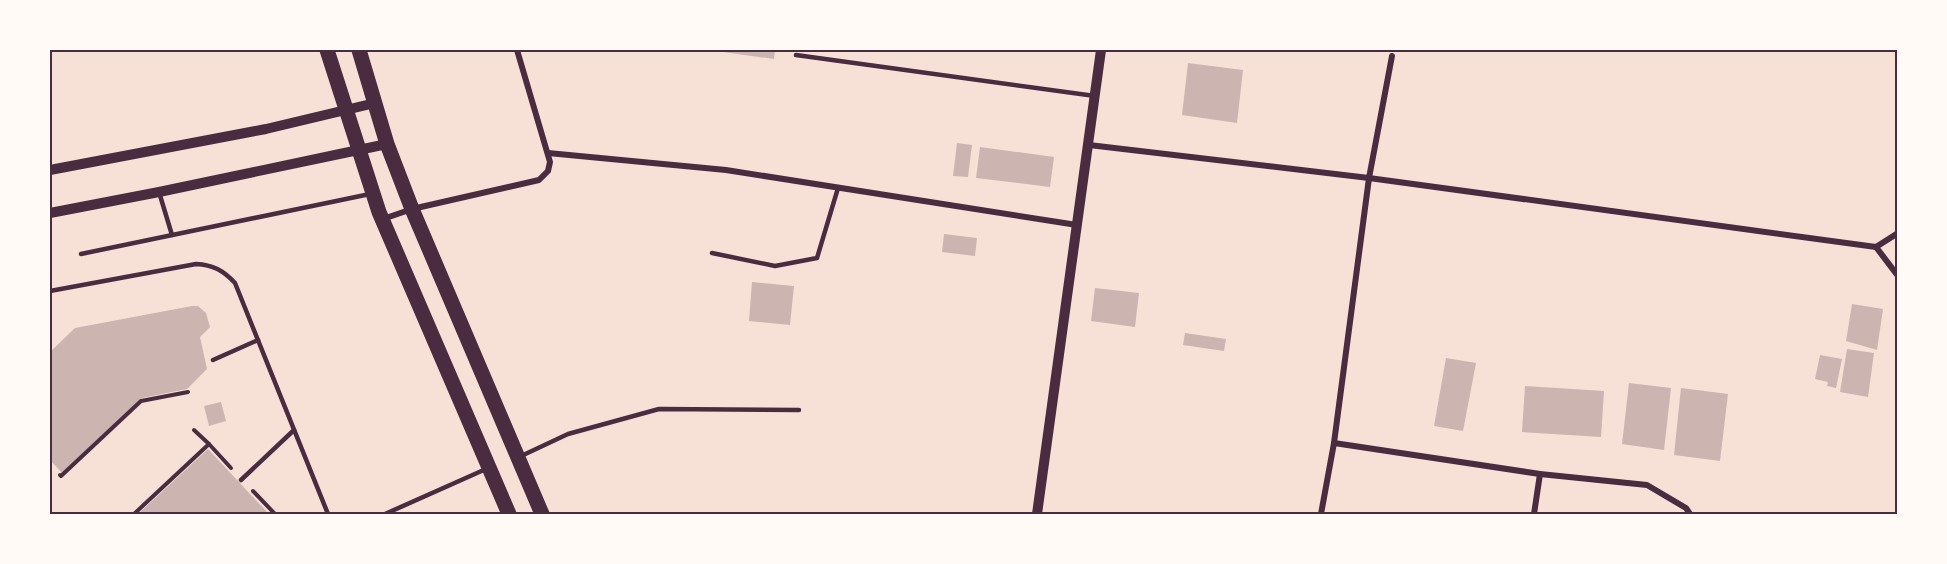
<svg xmlns="http://www.w3.org/2000/svg" width="1947" height="564" viewBox="0 0 1947 564" font-family="'DM Sans',sans-serif">
<style>
.building{fill:#ccb4b1}
.lines{fill:none;stroke-linecap:round;stroke-linejoin:round}
.path{stroke:#4a2c40;stroke-width:4}
.service{stroke:#4a2c40;stroke-width:4.5}
.minor{stroke:#4a2c40;stroke-width:6}
.tertiary{stroke:#4a2c40;stroke-width:10}
.primary{stroke:#4a2c40;stroke-width:15}
.neatline{fill:none;stroke:#4a2c40;stroke-width:2}
</style>
<rect width="100%" height="100%" fill="#f7e1d7"/>
<g class="building">
<polygon points="723,50 775,50 774,59 723,52"/>
<polygon points="1188,63 1243,70 1237,123 1182,115"/>
<polygon points="957,143 972,145 968,177 953,176"/>
<polygon points="980,147 1054,157 1050,187 976,178"/>
<polygon points="944,234 977,238 975,256 942,252"/>
<polygon points="752,282 794,286 790,325 749,321"/>
<polygon points="1095,288 1139,293 1135,327 1091,321"/>
<polygon points="1852,304 1883,309 1877,350 1846,341"/>
<polygon points="192,306 198,306 206,313 210,327 200,337 207,369 187,389 142,398 62,473 50,460 50,352 75,328"/>
<polygon points="1185,333 1226,339 1224,351 1183,345"/>
<polygon points="1847,349 1874,353 1868,397 1840,392"/>
<polygon points="1820,355 1842,359 1836,388 1827,386 1828,382 1815,379"/>
<polygon points="1446,358 1476,363 1463,431 1434,426"/>
<polygon points="1629,383 1671,388 1664,450 1622,444"/>
<polygon points="1525,386 1604,391 1601,437 1522,432"/>
<polygon points="1681,388 1728,394 1720,461 1674,455"/>
<polygon points="221,402 226,421 209,426 204,406"/>
<polygon points="208,449 268,513 266,514 138,514"/>
</g>
<g class="lines">
<g class="path">
<polyline points="209,444 231,468"/>
<polyline points="60,475 61,476 141,401 188,392"/>
<polyline points="253,491 275,514"/>
<polyline points="50,513 51,514"/>
<polyline points="134,514 209,444 194,430"/>
</g>
<g class="service">
<polyline points="796,55 1095,96"/>
<polyline points="159,192 172,235"/>
<polyline points="712,253 775,266 817,258 838,188"/>
<polyline points="81,254 370,194"/>
<path d="M50,291L196,264C213,265 223,270 235,283L328,514"/>
<polyline points="213,360 258,340"/>
<polyline points="519,457 568,434 659,409 799,410"/>
<polyline points="241,480 294,430"/>
<polyline points="385,514 486,469"/>
</g>
<g class="minor">
<polyline points="1089,145 1369,178 1876,247 1898,233"/>
<polyline points="548,153 726,170 1077,225"/>
<polyline points="383,219 412,209 539,180 548,171 550,162 517,50"/>
<polyline points="1876,247 1898,276"/>
<polyline points="1334,443 1540,474 1647,485 1686,508 1690,514"/>
<polyline points="1321,514 1334,443 1369,178 1392,56"/>
<polyline points="1534,514 1540,474"/>
</g>
<g class="tertiary">
<polyline points="50,170 266,129 375,103"/>
<polyline points="50,213 159,192 387,144"/>
<polyline points="1037,514 1101,50"/>
</g>
<g class="primary">
<polyline points="327,50 379,212 509,514"/>
<polyline points="359,50 387,144 412,209 542,514"/>
</g>
</g>
<rect width="1947" height="564" fill="none" stroke="#fffaf5" stroke-width="102"/>
<rect x="51" y="51" width="1845" height="462" class="neatline"/>
</svg>
